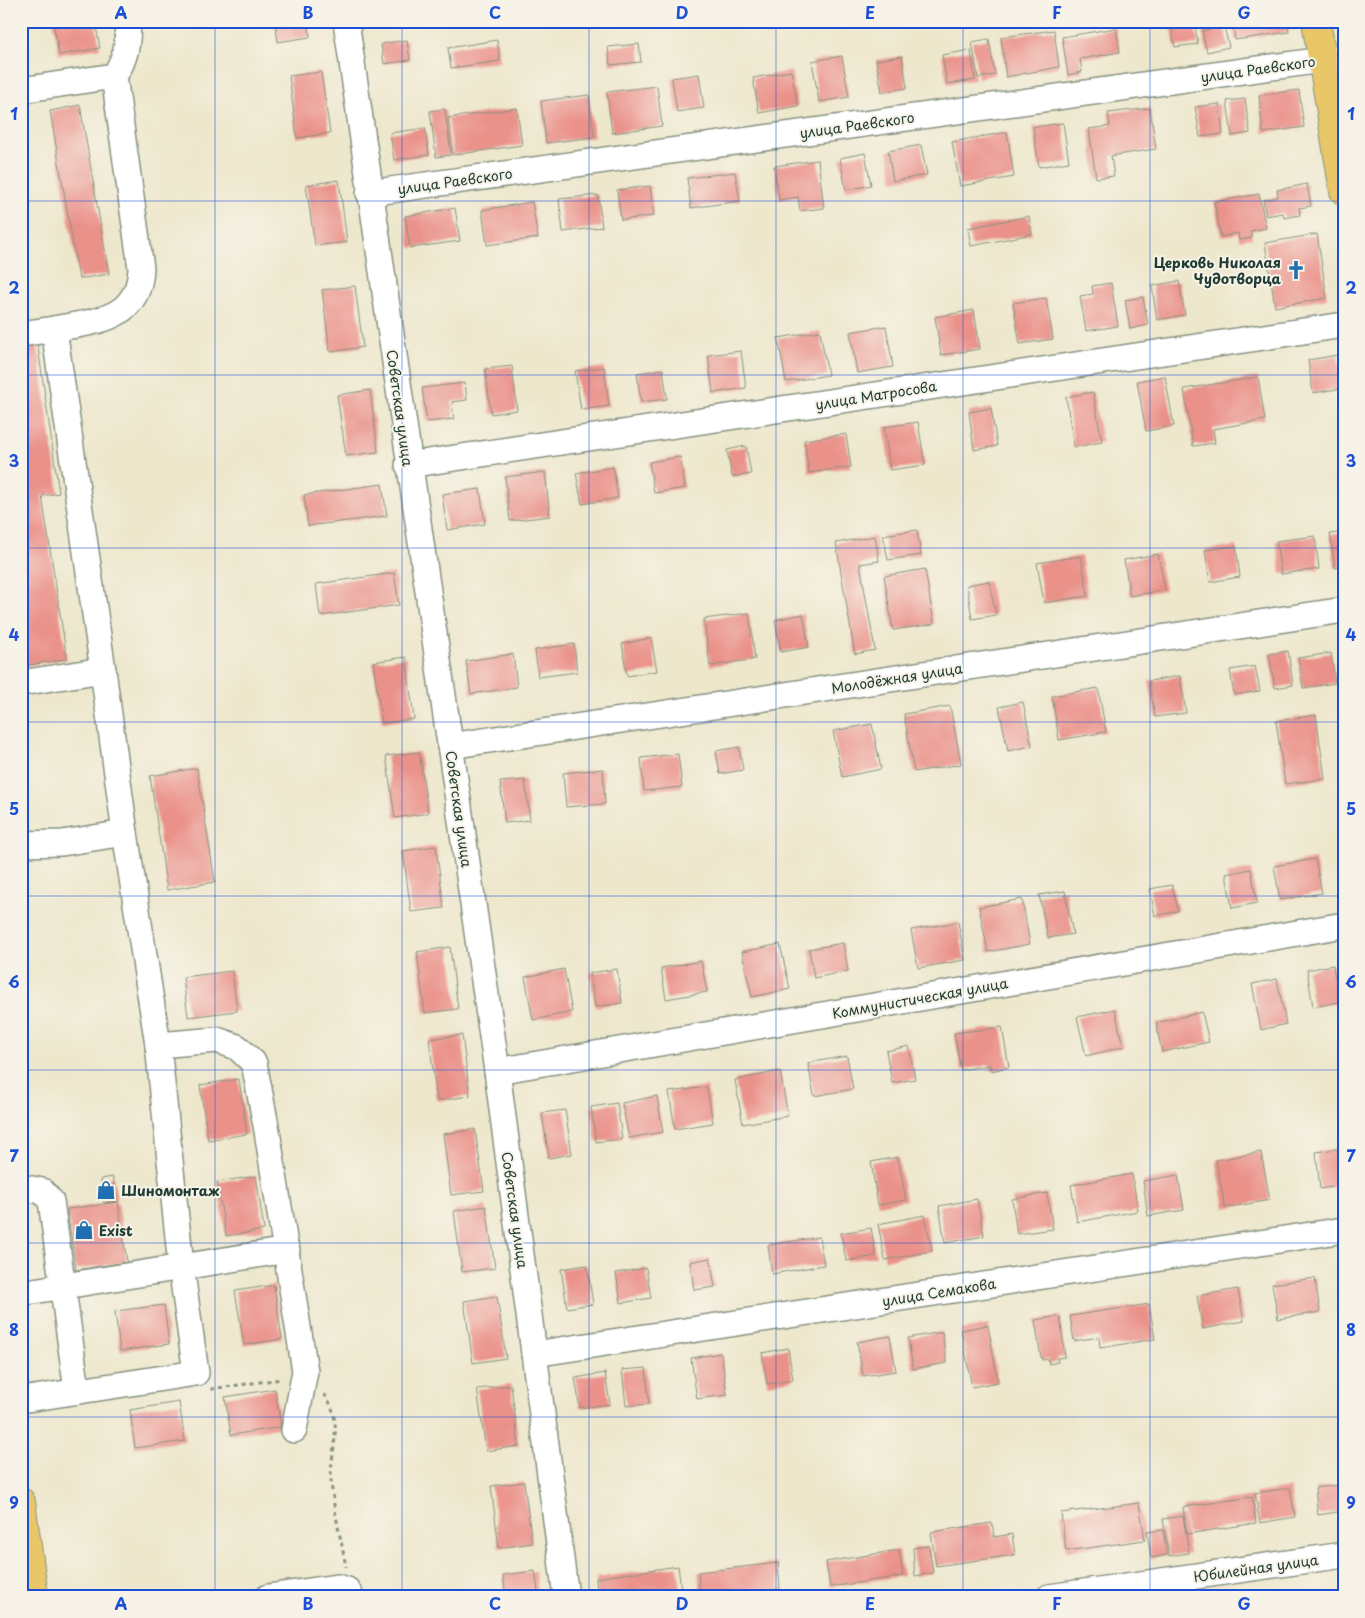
<svg xmlns="http://www.w3.org/2000/svg" width="1365" height="1618" viewBox="0 0 1365 1618" font-family="'Playpen Sans',sans-serif">
<style>
.building{fill:#ea928a}
.lines{fill:none;stroke-linecap:round;stroke-linejoin:round}
.minor-casing{stroke:#869280;stroke-width:28}
.major-casing{stroke:#869280;stroke-width:30}
.path{stroke:#869280;stroke-width:3;stroke-dasharray:4 4;stroke-linecap:butt}
.minor{stroke:#fff;stroke-width:25}
.major{stroke:#e9c769;stroke-width:28}
.grid{fill:none;stroke:#1d4ed8;stroke-width:1;stroke-opacity:0.55}
.labels{text-anchor:middle;dominant-baseline:central;stroke-width:4;stroke-linejoin:round;paint-order:stroke}
.street-label{font-size:14px;fill:#1f3d34;stroke:#f7f3e8}
.poi-label{font-size:14px;font-weight:bold;fill:#1f3d34;stroke:#f7f3e8;text-anchor:start}
.neatline{fill:none;stroke:#1d4ed8;stroke-width:2}
.grid-label{font-size:16px;text-anchor:middle;font-weight:bold;fill:#1d4ed8}
</style>
<rect width="100%" height="100%" fill="#f7f3e8"/>
<filter id="ink" filterUnits="userSpaceOnUse"><feTurbulence type="fractalNoise" baseFrequency=".02" numOctaves="2"/><feDisplacementMap in="SourceGraphic" scale="10" xChannelSelector="R" yChannelSelector="G"/><feConvolveMatrix kernelMatrix="1 2 1 2 8 2 1 2 1" color-interpolation-filters="sRGB"/></filter>
<filter id="wash" filterUnits="userSpaceOnUse"><feTurbulence type="fractalNoise" baseFrequency=".0096" numOctaves="4" result="noise"/><feDisplacementMap in="SourceGraphic" scale="20" xChannelSelector="R" yChannelSelector="G"/><feGaussianBlur stdDeviation="1.12" result="paint"/><feColorMatrix in="noise" values="0 0 0 0 0 0 0 0 0 0 0 0 0 0 0 0 0 1.4 0 .05"/><feComposite in="paint" operator="in"/></filter>
<g filter="url(#wash)">
<rect width="100%" height="100%" fill="#ede7cc"/>
<g id="blocks">
<g class="building">
<polygon points="53,21 95,21 100,48 59,55"/>
<polygon points="275,21 308,21 310,37 278,42"/>
<polygon points="1170,21 1194,21 1198,44 1175,47"/>
<polygon points="1232,21 1287,21 1289,32 1235,40"/>
<polygon points="1224,26 1229,47 1207,52 1202,31"/>
<polygon points="1116,28 1120,52 1080,59 1082,72 1068,75 1062,37"/>
<polygon points="1054,30 1059,67 1006,77 1001,37"/>
<polygon points="989,39 995,75 978,78 972,42"/>
<polygon points="407,40 410,60 384,64 381,44"/>
<polygon points="497,40 500,61 451,68 448,48"/>
<polygon points="639,44 641,62 610,65 608,47"/>
<polygon points="971,50 975,80 947,84 942,55"/>
<polygon points="842,56 849,97 819,102 812,61"/>
<polygon points="902,56 907,88 882,92 876,60"/>
<polygon points="791,71 798,106 759,113 753,78"/>
<polygon points="321,72 330,133 297,138 289,76"/>
<polygon points="699,74 704,108 677,112 672,78"/>
<polygon points="657,86 662,126 612,133 607,92"/>
<polygon points="1299,90 1304,127 1263,133 1259,95"/>
<polygon points="589,95 594,137 546,143 541,101"/>
<polygon points="1245,99 1250,133 1232,136 1227,101"/>
<polygon points="1219,104 1223,134 1200,137 1195,107"/>
<polygon points="80,105 109,274 79,279 50,111"/>
<polygon points="517,108 522,145 453,155 448,118"/>
<polygon points="1150,108 1156,149 1111,156 1114,176 1096,178 1089,129 1110,126 1108,113"/>
<polygon points="445,109 451,155 436,157 430,111"/>
<polygon points="1063,123 1069,162 1039,167 1033,127"/>
<polygon points="425,128 429,155 394,160 390,133"/>
<polygon points="1007,132 1014,177 960,186 952,142"/>
<polygon points="921,145 927,175 893,181 888,151"/>
<polygon points="865,153 871,185 846,190 840,158"/>
<polygon points="818,160 824,208 800,211 798,197 779,200 774,166"/>
<polygon points="735,172 740,201 691,208 687,178"/>
<polygon points="339,180 347,242 315,246 306,185"/>
<polygon points="1307,184 1311,206 1299,208 1300,215 1284,218 1283,213 1266,216 1263,200 1278,197 1277,190"/>
<polygon points="650,186 654,216 621,220 617,190"/>
<polygon points="1259,194 1266,228 1251,231 1252,238 1239,240 1238,233 1221,237 1214,202"/>
<polygon points="598,195 602,227 563,232 559,199"/>
<polygon points="532,202 538,238 487,245 482,210"/>
<polygon points="455,208 460,241 410,248 405,216"/>
<polygon points="1029,216 1032,234 971,246 968,228"/>
<polygon points="1317,234 1327,298 1275,307 1265,243"/>
<polygon points="1179,281 1185,315 1157,320 1152,286"/>
<polygon points="1111,283 1118,326 1086,331 1080,296 1093,294 1092,286"/>
<polygon points="355,286 363,347 330,352 322,290"/>
<polygon points="1143,297 1148,325 1130,329 1125,300"/>
<polygon points="1046,298 1053,339 1020,344 1013,303"/>
<polygon points="974,310 980,349 941,355 935,317"/>
<polygon points="886,326 893,367 857,373 850,332"/>
<polygon points="820,331 828,375 786,382 778,338"/>
<polygon points="37,340 59,493 42,496 67,659 23,666 21,499 28,499 21,499 21,342"/>
<polygon points="741,351 746,388 713,393 708,355"/>
<polygon points="1338,355 1343,388 1313,393 1308,360"/>
<polygon points="512,366 517,410 491,414 485,369"/>
<polygon points="604,367 609,406 581,410 575,371"/>
<polygon points="663,369 667,399 641,402 637,373"/>
<polygon points="1165,376 1174,426 1146,431 1137,381"/>
<polygon points="1258,377 1265,420 1213,429 1215,443 1193,446 1184,389"/>
<polygon points="465,383 467,400 452,402 454,419 427,422 422,388"/>
<polygon points="370,390 378,452 346,456 337,395"/>
<polygon points="1093,392 1102,442 1074,447 1066,397"/>
<polygon points="991,408 997,446 974,450 969,412"/>
<polygon points="918,422 925,465 890,470 884,427"/>
<polygon points="846,434 851,467 809,473 804,440"/>
<polygon points="746,446 751,474 732,477 727,450"/>
<polygon points="680,457 685,488 654,493 649,462"/>
<polygon points="613,467 618,498 582,504 576,473"/>
<polygon points="545,472 550,516 510,521 505,477"/>
<polygon points="382,484 387,516 308,526 304,495"/>
<polygon points="480,489 485,524 447,530 442,494"/>
<polygon points="917,530 921,555 888,560 883,535"/>
<polygon points="1344,532 1344,566 1335,568 1330,534"/>
<polygon points="875,536 879,561 860,564 875,650 855,654 836,543"/>
<polygon points="1315,536 1319,569 1281,574 1276,541"/>
<polygon points="1236,546 1240,577 1210,582 1205,550"/>
<polygon points="1158,554 1165,590 1130,596 1124,560"/>
<polygon points="1081,556 1088,596 1044,603 1037,563"/>
<polygon points="925,569 934,624 893,630 884,576"/>
<polygon points="394,573 399,605 320,616 316,584"/>
<polygon points="989,581 996,615 972,619 967,585"/>
<polygon points="749,613 755,659 710,666 704,619"/>
<polygon points="803,614 809,647 781,652 775,620"/>
<polygon points="651,638 657,671 627,676 622,644"/>
<polygon points="574,644 577,672 538,677 535,650"/>
<polygon points="1288,651 1293,685 1275,688 1269,654"/>
<polygon points="1331,653 1335,683 1303,688 1298,658"/>
<polygon points="513,654 517,687 471,694 466,661"/>
<polygon points="406,657 414,719 382,723 373,662"/>
<polygon points="1255,666 1260,691 1234,695 1230,670"/>
<polygon points="1180,676 1186,713 1155,717 1149,681"/>
<polygon points="1098,688 1106,732 1059,740 1052,696"/>
<polygon points="1023,702 1032,746 1008,751 999,707"/>
<polygon points="950,706 961,764 914,772 904,714"/>
<polygon points="1316,715 1325,779 1285,784 1276,721"/>
<polygon points="872,724 881,769 842,777 833,731"/>
<polygon points="739,747 743,770 720,774 716,751"/>
<polygon points="419,752 428,813 395,818 386,756"/>
<polygon points="678,754 682,787 644,791 641,758"/>
<polygon points="197,768 215,882 167,890 150,776"/>
<polygon points="603,769 605,804 566,807 563,773"/>
<polygon points="525,780 530,820 505,823 500,782"/>
<polygon points="436,846 444,908 411,912 403,851"/>
<polygon points="1315,859 1322,893 1280,900 1274,866"/>
<polygon points="1251,869 1257,903 1232,908 1226,874"/>
<polygon points="1172,885 1178,911 1155,916 1150,889"/>
<polygon points="1065,891 1073,934 1048,938 1039,895"/>
<polygon points="1022,899 1030,944 988,952 979,907"/>
<polygon points="958,922 965,960 918,968 911,930"/>
<polygon points="843,943 848,971 814,978 809,949"/>
<polygon points="780,944 790,989 752,997 742,952"/>
<polygon points="450,947 458,1009 425,1013 417,952"/>
<polygon points="1344,957 1344,977 1342,977 1339,958"/>
<polygon points="701,961 707,992 666,999 661,968"/>
<polygon points="1333,965 1339,1002 1313,1007 1307,970"/>
<polygon points="564,969 572,1012 533,1020 525,977"/>
<polygon points="617,969 622,1003 595,1007 590,973"/>
<polygon points="232,971 237,1011 188,1017 183,977"/>
<polygon points="1277,979 1286,1024 1261,1030 1252,984"/>
<polygon points="1115,1009 1123,1047 1086,1056 1077,1017"/>
<polygon points="1202,1012 1209,1042 1162,1052 1156,1023"/>
<polygon points="1002,1027 1009,1067 991,1071 990,1065 961,1070 954,1033"/>
<polygon points="462,1035 470,1096 437,1101 429,1039"/>
<polygon points="909,1046 915,1079 892,1083 886,1051"/>
<polygon points="847,1056 853,1089 814,1096 808,1063"/>
<polygon points="780,1071 788,1116 743,1124 735,1080"/>
<polygon points="239,1079 247,1134 208,1140 200,1085"/>
<polygon points="707,1087 713,1123 675,1129 669,1092"/>
<polygon points="657,1096 663,1132 629,1138 622,1103"/>
<polygon points="617,1103 622,1139 596,1142 591,1107"/>
<polygon points="565,1110 572,1154 549,1158 542,1113"/>
<polygon points="475,1129 484,1191 451,1195 443,1134"/>
<polygon points="1343,1148 1344,1185 1320,1189 1316,1152"/>
<polygon points="1261,1152 1270,1200 1225,1208 1216,1160"/>
<polygon points="898,1157 906,1200 878,1205 871,1162"/>
<polygon points="1132,1174 1138,1211 1077,1222 1071,1185"/>
<polygon points="1178,1175 1184,1210 1148,1216 1143,1181"/>
<polygon points="256,1176 264,1230 226,1236 217,1182"/>
<polygon points="113,1177 117,1201 104,1203 101,1179"/>
<polygon points="1047,1193 1053,1229 1017,1234 1012,1199"/>
<polygon points="977,1199 984,1236 945,1243 939,1206"/>
<polygon points="118,1202 127,1262 76,1270 67,1209"/>
<polygon points="486,1206 495,1268 462,1272 454,1211"/>
<polygon points="925,1215 932,1251 885,1260 878,1224"/>
<polygon points="871,1228 876,1256 846,1261 841,1233"/>
<polygon points="819,1237 824,1265 772,1274 768,1245"/>
<polygon points="710,1258 715,1287 694,1290 690,1262"/>
<polygon points="587,1265 593,1304 567,1308 561,1269"/>
<polygon points="646,1268 651,1298 621,1303 616,1273"/>
<polygon points="1315,1278 1320,1312 1278,1319 1272,1284"/>
<polygon points="274,1285 282,1339 244,1345 235,1291"/>
<polygon points="1238,1289 1244,1321 1203,1329 1197,1296"/>
<polygon points="497,1296 506,1358 473,1363 464,1301"/>
<polygon points="1149,1304 1155,1339 1100,1348 1099,1337 1074,1341 1070,1316"/>
<polygon points="164,1305 169,1344 120,1351 115,1311"/>
<polygon points="1060,1316 1065,1357 1057,1358 1058,1362 1049,1364 1048,1359 1042,1360 1040,1352 1035,1320"/>
<polygon points="988,1325 998,1382 972,1387 961,1330"/>
<polygon points="942,1332 947,1363 913,1369 908,1338"/>
<polygon points="890,1336 896,1371 863,1376 857,1342"/>
<polygon points="788,1348 793,1380 767,1384 762,1353"/>
<polygon points="721,1353 727,1395 697,1399 691,1358"/>
<polygon points="646,1368 649,1404 626,1406 622,1370"/>
<polygon points="605,1373 610,1404 580,1408 575,1378"/>
<polygon points="511,1385 519,1446 486,1451 477,1389"/>
<polygon points="275,1389 281,1427 231,1435 225,1397"/>
<polygon points="179,1402 185,1441 135,1448 130,1410"/>
<polygon points="524,1482 532,1543 499,1548 491,1486"/>
<polygon points="1344,1484 1344,1511 1318,1515 1315,1488"/>
<polygon points="1290,1488 1295,1517 1260,1523 1255,1493"/>
<polygon points="1252,1497 1256,1523 1187,1534 1183,1507"/>
<polygon points="1139,1503 1145,1540 1066,1551 1061,1513"/>
<polygon points="1183,1516 1189,1553 1169,1556 1163,1519"/>
<polygon points="992,1523 994,1537 1012,1534 1015,1555 936,1566 931,1532"/>
<polygon points="1163,1530 1167,1555 1151,1558 1147,1532"/>
<polygon points="929,1546 933,1573 915,1576 913,1548"/>
<polygon points="899,1550 903,1576 830,1587 826,1562"/>
<polygon points="778,1563 780,1589 700,1597 698,1572"/>
<polygon points="678,1566 682,1597 598,1597 596,1578"/>
<polygon points="535,1571 539,1597 506,1597 503,1575"/>
<polygon points="1301,1592 1302,1597 1277,1597 1277,1596"/>
</g>
</g>
</g>
<g filter="url(#ink)">
<use href="#blocks" fill-opacity="0" stroke="#869280" stroke-width="1"/>
<g class="lines">
<g class="minor-casing">
<g id="minor">
<polyline points="346,21 497,1071 566,1597"/>
<path d="M114,76C126,59 129,42 127,21"/>
<path d="M21,90L114,76L141,268C139,321 95,321 54,329"/>
<polyline points="369,193 1344,57"/>
<polyline points="21,334 54,329 103,670 21,683"/>
<polyline points="408,465 1344,325"/>
<polyline points="103,670 125,833 158,1045"/>
<polyline points="450,746 1344,610"/>
<polyline points="21,844 62,843 125,833"/>
<polyline points="497,1071 1344,925"/>
<polyline points="21,1187 42,1191 51,1201 77,1391"/>
<polyline points="21,1293 287,1250"/>
<polyline points="534,1354 1344,1230"/>
<polyline points="21,1400 196,1373 181,1266 158,1045 217,1040 237,1047 254,1063 267,1131 305,1371 294,1430"/>
<polyline points="268,1597 337,1587 347,1590 351,1597"/>
<polyline points="1049,1597 1344,1555"/>
</g>
</g>
<g class="major-casing">
<g id="major">
<polyline points="1316,21 1344,191"/>
<polyline points="21,1502 34,1597"/>
</g>
</g>
<g class="path">
<polyline points="211,1389 281,1379"/>
<path d="M324,1394C345,1420 330,1452 331,1480C333,1508 341,1538 346,1567"/>
</g>
<use href="#minor" class="minor"/>
<use href="#major" class="major"/>
</g>
</g>
<path class="grid" d="M215,21V1597M402,21V1597M589,21V1597M776,21V1597M963,21V1597M1150,21V1597M21,201H1344M21,375H1344M21,548H1344M21,722H1344M21,896H1344M21,1070H1344M21,1243H1344M21,1417H1344"/>
<defs>
<g id="church-bare" transform="scale(1.5)"><path d="M-1.2-6h2.4v3.5h3.3v2.4h-3.3V6h-2.4V-.1h-3.3v-2.4h3.3Z" fill="#1f6fb2" stroke="#f7f3e8" stroke-width="2.5" paint-order="stroke"/></g>
<g id="shop-bare" transform="scale(1.5)"><path d="M-5-2.5h2.3a2.7 3.5 0 0 1 5.4 0H5L5.5 6h-11ZM-1.5-2.5h3a1.5 2.3 0 0 0-3 0Z" fill="#1f6fb2" stroke="#f7f3e8" stroke-width="2.5" paint-order="stroke"/></g>
</defs>
<g fill-rule="evenodd">
<use href="#church-bare" x="1296" y="270"/>
<use href="#shop-bare" x="106" y="1190"/>
<use href="#shop-bare" x="84" y="1230"/>
</g>
<g class="labels">
<g class="street-label">
<text transform="translate(1258 69) rotate(-8)">улица Раевского</text>
<text transform="translate(857 125) rotate(-8)">улица Раевского</text>
<text transform="translate(455 181) rotate(-8)">улица Раевского</text>
<text transform="translate(876 395) rotate(-9)">улица Матросова</text>
<text transform="translate(400 408) rotate(82)">Советская улица</text>
<text transform="translate(897 678) rotate(-9)">Молодёжная улица</text>
<text transform="translate(459 809) rotate(82)">Советская улица</text>
<text transform="translate(920 998) rotate(-10)">Коммунистическая улица</text>
<text transform="translate(515 1210) rotate(82)">Советская улица</text>
<text transform="translate(939 1292) rotate(-9)">улица Семакова</text>
<text transform="translate(1256 1568) rotate(-8)">Юбилейная улица</text>
</g>
<g class="poi-label">
<text x="1281" y="262" text-anchor="end">Церковь Николая<tspan x="1281" dy="16">Чудотворца</tspan></text>
<text x="121" y="1190">Шиномонтаж</text>
<text x="99" y="1230">Exist</text>
</g>
</g>
<rect width="1365" height="1618" fill="none" stroke="#f7f3e8" stroke-width="55"/>
<rect x="28" y="28" width="1310" height="1562" class="neatline"/>
<g class="grid-label">
<text x="121" y="19">A</text>
<text x="308" y="19">B</text>
<text x="495" y="19">C</text>
<text x="682" y="19">D</text>
<text x="870" y="19">E</text>
<text x="1057" y="19">F</text>
<text x="1244" y="19">G</text>
<text x="14" y="120">1</text>
<text x="1351" y="120">1</text>
<text x="14" y="294">2</text>
<text x="1351" y="294">2</text>
<text x="14" y="467">3</text>
<text x="1351" y="467">3</text>
<text x="14" y="641">4</text>
<text x="1351" y="641">4</text>
<text x="14" y="815">5</text>
<text x="1351" y="815">5</text>
<text x="14" y="988">6</text>
<text x="1351" y="988">6</text>
<text x="14" y="1162">7</text>
<text x="1351" y="1162">7</text>
<text x="14" y="1336">8</text>
<text x="1351" y="1336">8</text>
<text x="14" y="1509">9</text>
<text x="1351" y="1509">9</text>
<text x="121" y="1610">A</text>
<text x="308" y="1610">B</text>
<text x="495" y="1610">C</text>
<text x="682" y="1610">D</text>
<text x="870" y="1610">E</text>
<text x="1057" y="1610">F</text>
<text x="1244" y="1610">G</text>
</g>
</svg>
